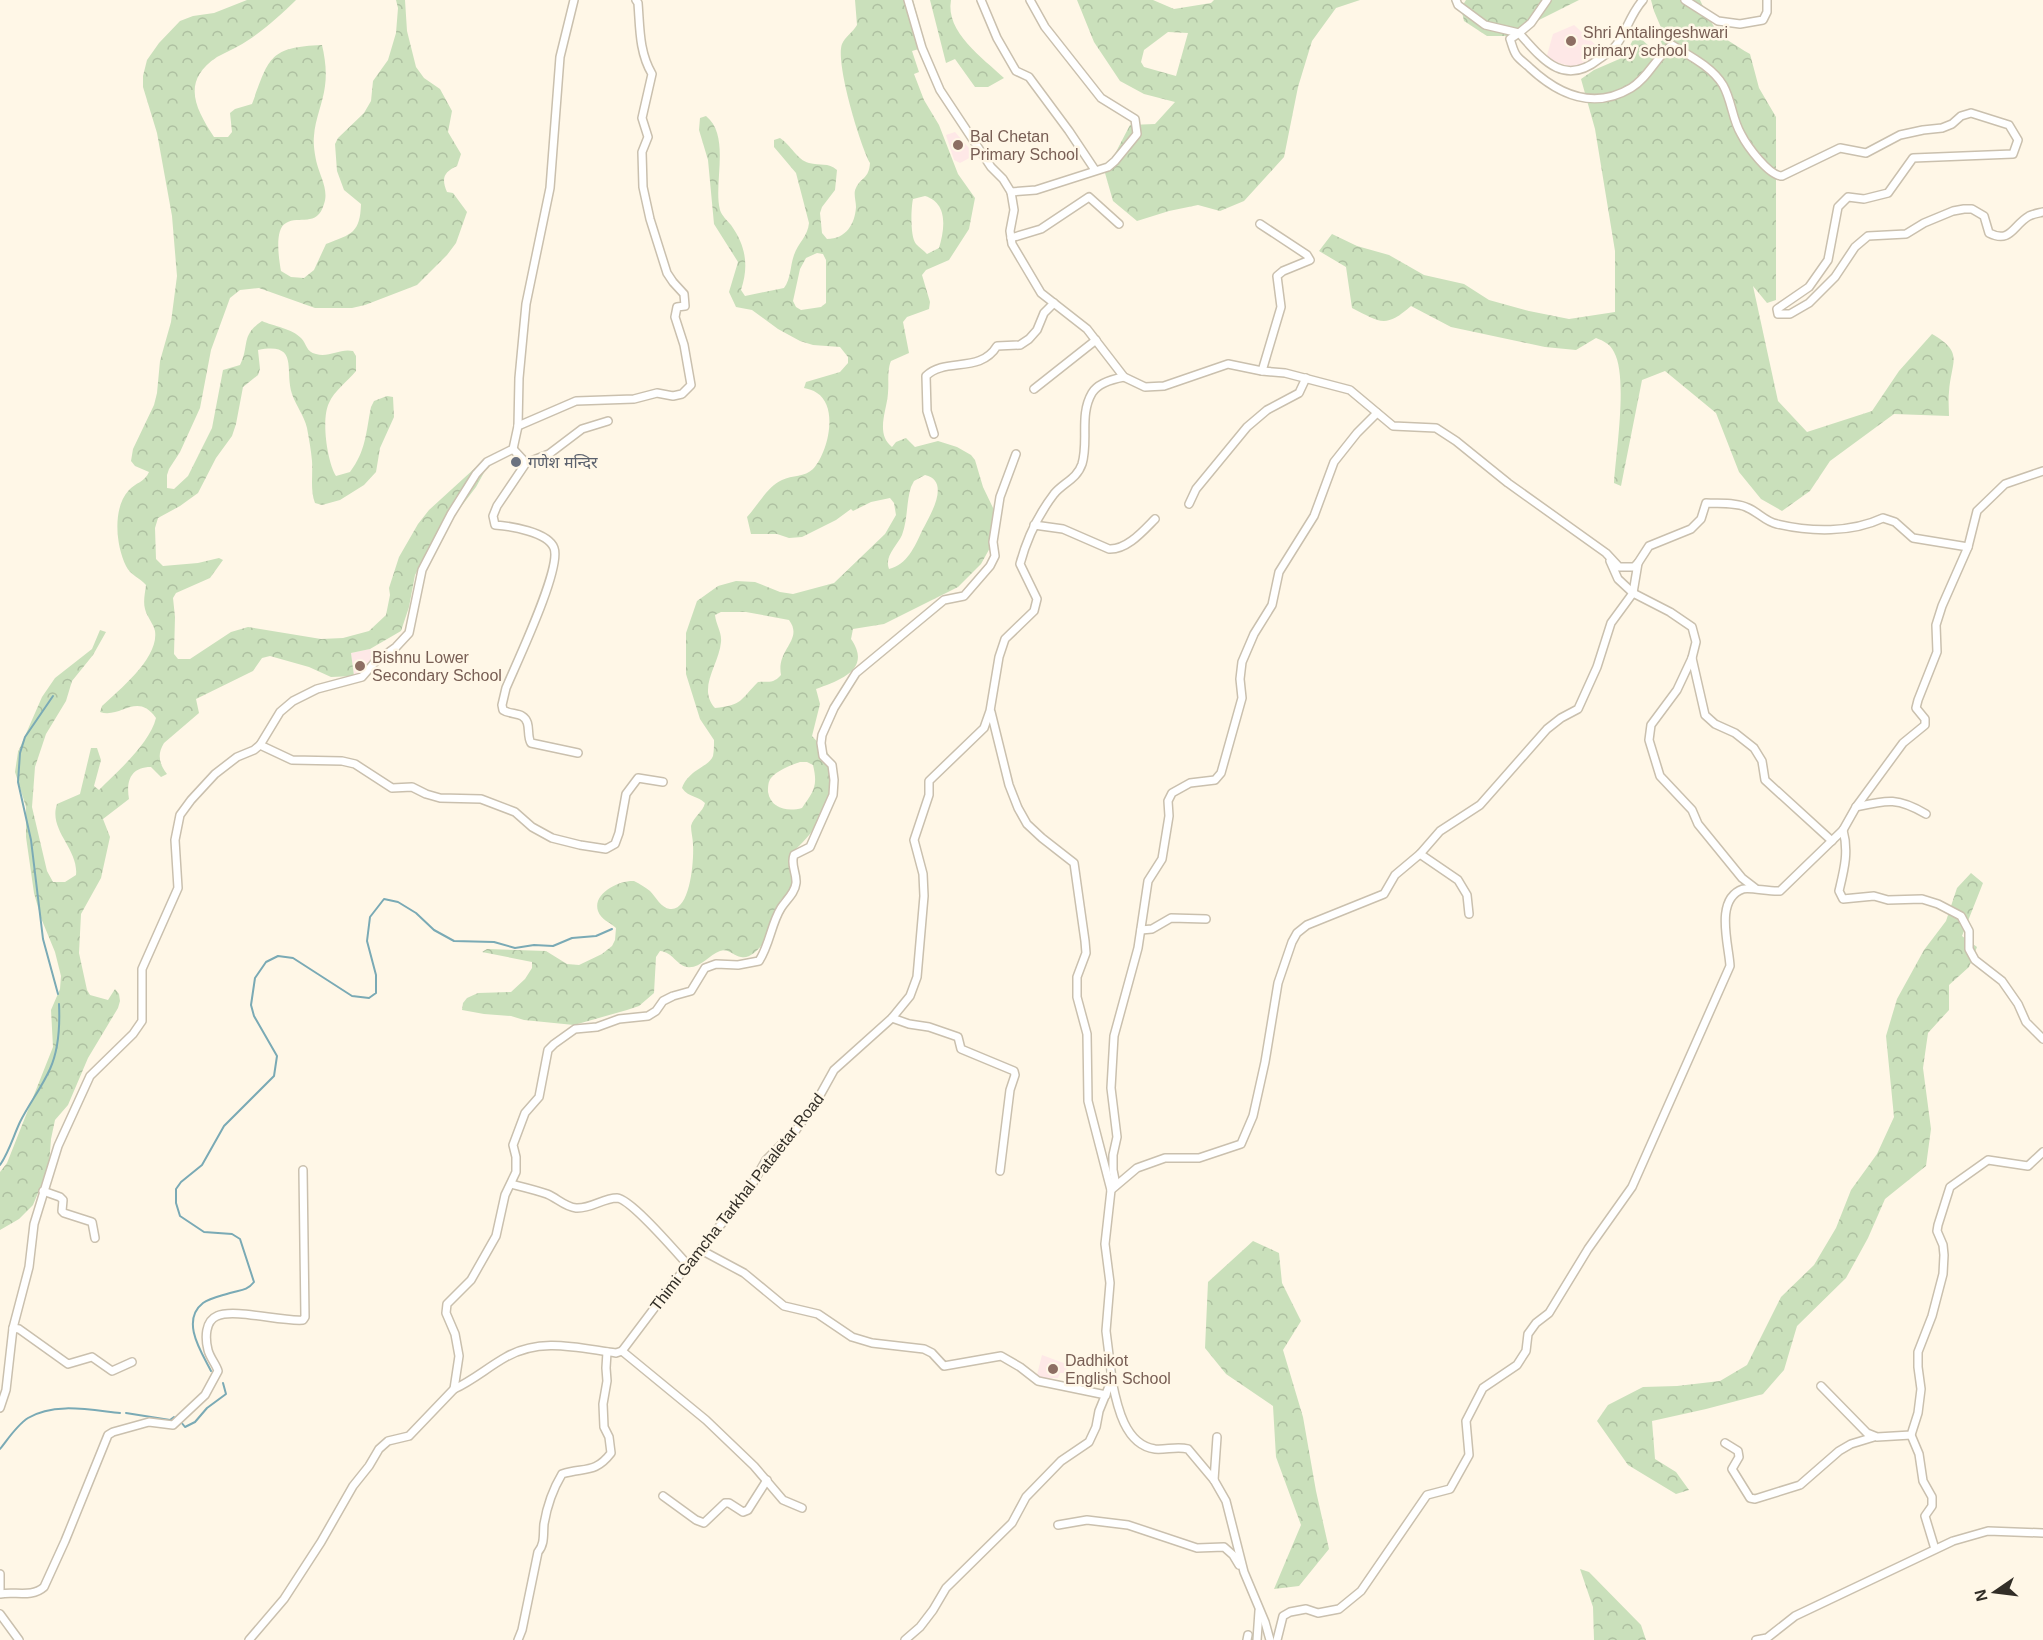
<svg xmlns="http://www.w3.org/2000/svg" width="2043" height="1640" viewBox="0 0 2043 1640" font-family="Helvetica,'Noto Sans Devanagari',sans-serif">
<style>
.education{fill:#fee8e7}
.forest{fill:url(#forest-crowns);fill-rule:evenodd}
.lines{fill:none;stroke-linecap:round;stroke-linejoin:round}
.stream{stroke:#7aaab5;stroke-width:2}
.street-casing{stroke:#cac0ae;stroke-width:10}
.street{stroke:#fff;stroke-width:7}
.education-dot{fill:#8d6e63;stroke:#fff7e7;stroke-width:2}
.worship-dot{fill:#6b7280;stroke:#fff7e7;stroke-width:2}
.labels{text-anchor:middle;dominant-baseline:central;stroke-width:5;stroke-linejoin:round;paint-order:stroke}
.education-label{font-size:16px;fill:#785e54;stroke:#fff7e7;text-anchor:start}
.worship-label{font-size:16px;fill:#5b616d;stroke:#fff7e7;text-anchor:start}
.street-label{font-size:16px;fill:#322e27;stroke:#fff7e7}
</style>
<defs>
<pattern id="forest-crowns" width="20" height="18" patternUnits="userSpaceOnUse" patternTransform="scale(1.5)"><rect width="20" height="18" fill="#cae0bb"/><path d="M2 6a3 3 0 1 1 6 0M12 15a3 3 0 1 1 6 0" fill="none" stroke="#aec0a1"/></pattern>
</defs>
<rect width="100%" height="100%" fill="#fff7e7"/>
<g class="education">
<polygon points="1574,25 1599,48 1582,70 1546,59 1553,34"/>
<polygon points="955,132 975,155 960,163 954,160 946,135"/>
<polygon points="370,649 374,656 361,675 354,676 351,653"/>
<polygon points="1042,1355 1069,1365 1066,1373 1060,1373 1058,1378 1050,1378 1049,1381 1036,1379"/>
</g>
<g class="forest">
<path d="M247,0H296C283,13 265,29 250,39C240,46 228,51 217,57C181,81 195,108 214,137H228L232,132L230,113L235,109L252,104C269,59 268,47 322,45C325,58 327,72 325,86C323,103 315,119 314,136C313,144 315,156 317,164C320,176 329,190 324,204C317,228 299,215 286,223C274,229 279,260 281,271L291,277L304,278L314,270L326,244C352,234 360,233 361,204L344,190L337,171L335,144L338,138L364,113L371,101L373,81L388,60L396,33L398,8L396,0H405L407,31L416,67L424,78L440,89L452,111L448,132L461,154L457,166C444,172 441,178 447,192L453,193L467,212L456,243L447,255L417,285L365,305L352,308H315L259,288L240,290L230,298L211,350L200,408L180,452L169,469L167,475V488L174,489L188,476L212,428L223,370L240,365C250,345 240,336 262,321C273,326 293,329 301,338C307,344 306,352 316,354C329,358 340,348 353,351L356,356V371C348,381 334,391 329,403C321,419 327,461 336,476L350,472C366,451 366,432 371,407L374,401L387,396L393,397L394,417L380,448L376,472L364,485L340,500L322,505L315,503C310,490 313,475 312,461C311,450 309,439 307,428C304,415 296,406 292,394C284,370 300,342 258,350L260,369L258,375L243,387L236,424L232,436L216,458L198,493L180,506L158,518L155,528L156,559L163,566L198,563L219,558L223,560L210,578L176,593L173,598L175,617L174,654L178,659H190L231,632L248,627L321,639L343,638L369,631L386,615L390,595L389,588L399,557L418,524L429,510L475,468L481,465L486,469L476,487L431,546L415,575L409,607L401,631L370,649L351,653L354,676L331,677L309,667L270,656L262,658L253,671L196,699L199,713L164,743C157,754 159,764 167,774L161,777L151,767C130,767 126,782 129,799L103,819L110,837L101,878L81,914L79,953L87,990L90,995L108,1000L115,989L119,994L120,1001L118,1008L88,1058L68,1105L55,1120L51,1139L49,1166L33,1205L19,1219L0,1230V1172L7,1163L53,1047L51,1010L60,989L61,976L55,952L41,918L34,893L26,837V807L15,772L18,752L42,697L55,678L92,649L100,630L106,632L93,655L72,681L66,701L46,734L35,767L32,807L47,871L53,882H65L76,875C79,849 48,830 57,804L80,794L91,748H97L101,760L94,786L99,790C117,772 150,743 156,718C137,691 121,719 100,712L102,706C120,689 159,658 155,631C153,623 147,617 145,609C143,602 145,593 146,585C140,578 130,575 126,566C116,546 112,508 129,490C135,483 145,482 149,472L135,466L131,461L133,449L154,405L157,393L160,361L171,322L177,276L172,216L157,133L143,87V76L147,60L159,43L180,21L193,16L214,13Z"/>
<path d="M855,0H913L926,47L912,51L919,72L914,74L924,100L939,125L958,174L975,198L969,229L949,260L926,270L922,275L930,302L929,309L907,317L903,322L909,353L891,361C887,370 889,383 888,393C887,410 875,434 892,447L896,442L906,438L915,447L938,441L957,447L971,455L975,460L983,487L994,510L991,546L981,564L958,587L884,624L853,629L851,639C872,669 841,680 816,689L820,704L812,736C819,744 829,752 833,762C843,793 817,829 796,849C797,877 800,880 780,901C780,905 780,911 779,915C775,927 756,961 741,957C733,956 729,948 720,951C709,955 700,969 687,967C676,965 673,952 660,951L656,957L654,993L639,1006L627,1010L574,1025L524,1020L511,1016L484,1014L462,1010L463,1003L467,998L478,993L511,992L525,979L532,968V962L482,952L487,949L546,951L567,964L579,965L602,954L612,946L615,940L616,928C610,922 601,920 598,911C592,893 620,880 634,881C640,884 645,887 650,891C656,897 661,908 670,909C691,912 694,858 693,845C693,839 691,832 691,826C693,817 703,812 705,803C697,795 689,798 682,788C689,769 709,767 713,756C714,751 714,745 714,740L700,719L686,674V633L697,601L718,586L736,581L755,582L780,592L793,594L834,583L885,534L896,515L894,503L890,498L871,502L853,511L851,509L836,520L802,537L789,538L777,534H751L747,517C758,505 767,487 782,480C792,475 805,477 813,469C828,453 839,407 817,393C813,390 808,389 804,388L806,382L840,372L848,363V357L840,347L813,345L800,341L778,329L752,310L736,307L729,292L738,262L714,224L708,160L699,130L700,118L706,116C731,136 713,183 720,210C722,216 727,220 731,225C746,246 749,266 741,290L745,296L784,288C791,279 790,266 794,255C798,243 808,236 809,223L796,173L774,147V140L780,138C791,145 797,160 809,163C820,166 828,162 837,170L835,190L822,207L820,213L822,233L827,239C846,239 855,224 856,207C856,201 853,193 856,188C861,177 869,179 870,163C860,145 835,62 842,44C845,37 853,32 857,25ZM925,196C948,203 945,228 939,248L927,254C924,251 919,247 916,244C910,237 911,208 913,199ZM817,253L823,254L826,260V303L821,307L801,310L796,307L793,301L800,269L806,258ZM925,475C952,481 929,517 922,531C915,546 907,565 889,569C884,556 897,546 902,535C908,519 906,503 911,487L914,481ZM721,612H746L789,620C804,640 776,649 781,675C773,684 769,681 758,682C740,700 743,705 715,708C697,688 719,665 721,642C722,632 716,625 715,615ZM800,762H807L813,765C818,786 814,791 802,808C788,812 771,809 768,792C768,787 768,782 771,778C776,771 791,765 800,762Z"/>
<path d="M930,0H951C945,32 983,58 1004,78L988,87H975L955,59L946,63Z"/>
<path d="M1077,0H1153L1174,9L1211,3L1214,0H1360L1336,8L1312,41L1298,87L1284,157L1244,201L1220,211L1198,205L1169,211L1137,221L1113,201L1105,173L1130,125L1155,124L1175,102L1144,94L1120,81L1094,42ZM1168,32L1188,33L1176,76L1144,67L1141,62L1144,50Z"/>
<polygon points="1466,0 1579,0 1507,36 1487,36 1464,21 1461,8"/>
<path d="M1651,0H1700C1716,34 1718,35 1750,54L1759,88L1776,117V300L1767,303L1753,286L1778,401L1807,432L1872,411L1899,371L1932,334C1965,353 1951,361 1949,392C1948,400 1949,408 1949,416L1894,414L1830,461L1810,491L1782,511L1761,499L1739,472L1716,413L1665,371L1642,380L1621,486L1614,483C1616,452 1628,377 1614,352C1610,344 1604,341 1596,338L1576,350L1545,347L1451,327L1411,306C1385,329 1380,322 1352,308L1346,267L1319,251L1332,234L1357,246L1389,255L1424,275L1464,284L1489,300L1529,311L1569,319L1615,312V251L1595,129L1581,79L1594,70L1624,57L1636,34L1653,50L1665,37L1654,11Z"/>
<polygon points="1971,873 1983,883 1962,936 1977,947 1969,967 1949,985 1949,1010 1928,1033 1923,1068 1931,1129 1926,1166 1885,1199 1868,1238 1846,1278 1797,1326 1784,1370 1763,1394 1706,1409 1652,1421 1655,1459 1676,1472 1689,1490 1676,1494 1628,1465 1597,1421 1608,1405 1643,1387 1677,1386 1720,1381 1747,1365 1781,1297 1814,1265 1836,1228 1851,1190 1877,1154 1894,1117 1886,1036 1897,999 1924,950 1946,921 1957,888"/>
<polygon points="1253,1241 1279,1253 1282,1283 1301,1321 1283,1350 1303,1417 1316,1491 1329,1549 1299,1586 1274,1589 1301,1525 1276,1457 1273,1406 1226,1374 1205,1348 1208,1282"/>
<polygon points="1580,1569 1589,1572 1641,1625 1646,1640 1594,1640 1593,1607"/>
</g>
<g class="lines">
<g class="stream">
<polyline points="53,696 25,737 20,753 18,782 31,840 43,939 58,994"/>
<path d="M0,1165C9,1152 13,1137 20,1122C29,1104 42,1087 50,1069C59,1049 60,1025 59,1004"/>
<path d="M211,1371C202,1353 180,1321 203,1303C210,1298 221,1296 230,1293C240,1290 247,1291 254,1282L240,1239L232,1234L204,1232L180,1216L176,1203V1189L181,1182L202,1165L224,1126L274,1076L277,1056L254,1016L251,1005L255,978L266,962L278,956L293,958L352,996L369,998L376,993V975L367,941L370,917L384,899L398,902L416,913L434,930L454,941L494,942L515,948L534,945L553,946L572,938L596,936L612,929"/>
<polyline points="126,1413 170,1420 174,1417"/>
<polyline points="181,1422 185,1427 195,1422 207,1408 226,1394 223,1383"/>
<path d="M0,1449C8,1439 17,1425 28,1418C54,1402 91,1410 120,1413"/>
</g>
<g class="street-casing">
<g id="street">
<polyline points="908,0 922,48 940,90 991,167 1003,179 1011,192 1014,210 1010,231 1012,244 1041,293 1087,329 1124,377 1145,387 1164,386 1228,364 1262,371 1285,373 1350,390 1393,426 1436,428 1456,441 1508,483 1606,553 1619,567 1634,567 1638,563"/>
<polyline points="981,0 997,38 1016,71 1029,77 1069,131 1095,170"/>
<polyline points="1456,0 1458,5 1485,25 1519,33 1531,23 1547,0"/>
<path d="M1643,0C1631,13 1627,30 1617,44C1613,50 1605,55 1599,59C1564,87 1543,60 1519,33L1510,39C1512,44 1513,51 1517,56C1520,60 1526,64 1530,68C1559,95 1594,110 1631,88C1648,78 1656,57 1672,45C1690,56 1712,67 1723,85C1732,101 1732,119 1741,134C1747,146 1769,176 1782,176L1840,148L1866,153L1900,135L1923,130L1942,128L1952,124L1961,116L1971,113L2009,125L2018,140L2013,154L1913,158L1888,193L1864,199L1848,197L1838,207L1828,260L1809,287L1777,309L1778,314H1790L1809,303L1835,277L1855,247L1868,236L1906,234L1924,223L1953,211L1964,209H1972L1984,216L1989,233C2011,244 2013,225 2029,216C2033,214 2039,213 2043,212"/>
<polyline points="1685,0 1718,21 1740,24 1763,20 1767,12 1767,0"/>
<polyline points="1011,192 1036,190 1108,167 1115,161 1137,134 1135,119 1101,98 1045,27 1030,0"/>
<polyline points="1260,224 1307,255 1310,260 1283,271 1277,276 1281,307 1262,371"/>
<polyline points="1011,238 1041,229 1089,197 1119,224"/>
<polyline points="1034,389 1096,340"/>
<path d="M518,426L576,401L634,399L657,393L673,396L682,394L691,385L684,345L675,317L677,307L685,306L684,294L673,282L667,273L650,219L643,187L642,152L648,137L642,118L652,74C639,52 640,28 638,3L636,0"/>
<path d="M934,434L927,411L926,376C945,357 980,374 997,346L1020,345L1029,339L1037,330L1044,313L1054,303"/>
<polyline points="513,449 526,463"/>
<polyline points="1189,504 1196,489 1247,427 1267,410 1299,393 1306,378"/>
<path d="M1034,525L1063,529L1109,549C1127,550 1143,531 1155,519"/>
<polyline points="1610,561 1618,579 1633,593 1670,612 1692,627 1696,642 1692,658 1677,690 1651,725 1649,740 1660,776 1692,810 1698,824 1742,878 1755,888"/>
<polyline points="1692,658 1705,715 1715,724 1735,733 1754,748 1762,761 1765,780 1832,841"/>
<polyline points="991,712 1009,785 1018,808 1027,824 1042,838 1074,863 1085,941 1086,953 1077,977 1077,997 1087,1034 1088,1101 1111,1190"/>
<polyline points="260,745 292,760 342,761 355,764 392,788 412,787 426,794 440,798 481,799 515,812 532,827 552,838 580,845 606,849 615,844 619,833 626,794 638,778 663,782"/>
<path d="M578,753L531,743C526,735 532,722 522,716C517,713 509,714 503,710L502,705L506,688C516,664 562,568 554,548C548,532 510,526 495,525L493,516L497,506L526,463L549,454L582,429L608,421"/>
<path d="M1856,807C1887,800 1897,797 1926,814"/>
<path d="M1843,830C1849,852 1844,870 1839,891L1843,899L1874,896L1888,900L1922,899L1938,904L1961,916L1969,931V949L1975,960L2002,981L2018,1004L2026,1022L2043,1039"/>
<polyline points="1420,854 1458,880 1467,895 1469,914"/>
<polyline points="1141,930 1152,929 1171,918 1206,919"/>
<polyline points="892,1018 909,1024 929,1027 958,1037 961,1049 1014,1071 1015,1075 1010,1090 1000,1171"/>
<path d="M511,1184C523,1187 536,1190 547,1194C557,1198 565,1207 576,1208C591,1209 603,1198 617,1198C631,1199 676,1252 688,1265"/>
<polyline points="1116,1185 1113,1170 1113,1155 1117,1137 1111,1088 1114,1036 1138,948 1148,881 1162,859 1169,816 1168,801 1172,793 1190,783 1215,780 1221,773 1242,698 1240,679 1242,662 1254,634 1272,605 1279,572 1314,516 1334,462 1357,433 1377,413"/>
<polyline points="43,1191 60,1197 63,1200 62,1211 64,1213 92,1222 95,1238"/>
<polyline points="701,1250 744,1273 784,1306 818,1314 852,1337 872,1343 924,1349 932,1353 944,1366 1001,1356 1020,1367 1038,1381 1106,1395"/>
<polyline points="13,1328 19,1329 68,1364 92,1357 112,1371 132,1362"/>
<polyline points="622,1351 706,1420 754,1466 783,1500 802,1508"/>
<path d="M1112,1381C1117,1406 1125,1445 1155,1449C1166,1450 1177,1446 1188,1449L1214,1480L1226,1501L1244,1572L1265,1622L1270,1640"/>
<polyline points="1821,1386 1867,1433 1877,1437 1911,1435 1918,1413 1921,1389 1918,1367 1918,1352 1932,1316 1943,1274 1944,1255 1943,1245 1937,1231 1938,1225 1950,1187 1988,1160 2028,1166 2043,1152"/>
<path d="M454,1389C472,1381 488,1367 506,1357C541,1337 578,1348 616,1353L622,1351L671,1286L749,1190L766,1160L796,1130L819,1097L834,1070L892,1018L910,996L917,977L924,896L923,874L914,840L929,795V781L984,728L990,711L999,657L1005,639L1034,611L1037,599L1020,564C1027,538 1038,515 1054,494C1063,483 1077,479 1082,464C1089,441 1079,415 1092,393C1098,383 1113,379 1124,377"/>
<polyline points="0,1408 6,1390 13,1328 29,1267 34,1224 58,1146 90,1076 133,1034 142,1021 142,969 178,888 175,840 180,815 191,800 215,774 237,757 254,750 260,745 280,712 293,701 317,689 362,677 375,662 396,647 409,633 422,570 451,514 476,474 487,462 513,449 518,426 519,378 526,304 550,188 560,57 574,0"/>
<polyline points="1911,1435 1919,1454 1923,1481 1932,1497 1932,1506 1925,1516 1935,1549"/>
<polyline points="1725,1443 1738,1451 1739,1457 1732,1469 1750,1498 1755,1499 1800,1485 1839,1451 1851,1444 1874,1437"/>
<polyline points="1214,1480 1217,1437"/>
<polyline points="663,1496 696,1520 704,1523 725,1503 729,1503 743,1512 748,1510 767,1480"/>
<polyline points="1058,1525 1087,1520 1128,1525 1197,1548 1224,1547 1233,1555 1239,1565"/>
<polyline points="0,1574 0,1591"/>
<path d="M0,1594C14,1591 32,1598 44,1587L65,1541L108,1435L113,1432L149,1422L173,1425L205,1395L218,1371C216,1364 210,1358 208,1350C205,1338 205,1321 217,1316C234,1308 282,1322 303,1320L305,1317L303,1170"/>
<polyline points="0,1614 19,1640"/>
<path d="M249,1640L284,1599L321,1542L353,1486L369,1466L379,1449L388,1441L409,1436L454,1389L459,1356L455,1334L446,1313L447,1304L471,1280L496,1236L505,1195L516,1172V1157L513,1145L525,1113L539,1097L548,1050L554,1044L575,1029L597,1027L619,1019L648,1016L656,1011L663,1001L673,996L691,991L705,968L716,964L738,965L759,961C770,944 771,924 781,908C786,900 795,893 796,883C797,873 790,865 794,855L810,847L833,795L834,780L832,765L823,756L821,743L822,735L834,708L856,673L944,600L964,596L990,566L995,556L993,542L1000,497L1016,454"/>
<path d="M518,1640L522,1630L538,1552C545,1544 543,1534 544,1524C547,1506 553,1489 562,1474C584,1467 595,1474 611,1453L609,1437L604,1427L603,1404L607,1381L606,1368L607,1352"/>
<path d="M905,1640L920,1627L933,1610L946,1588L1012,1523L1026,1497L1061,1461L1089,1442L1096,1427L1099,1411L1112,1379L1106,1331L1110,1283L1105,1244L1111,1190L1137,1168L1165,1158H1199L1241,1144L1253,1116L1265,1062L1278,983L1292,942L1297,933L1307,925L1384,894L1395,875L1420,854L1440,831L1480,805L1547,729L1561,718L1578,709L1597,667L1611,623L1633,593L1638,563L1649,546L1691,529L1701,519L1706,503C1719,504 1737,502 1748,508C1758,512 1766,522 1777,524C1811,532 1851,533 1883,518L1895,522L1913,538L1968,547"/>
<polyline points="1247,1640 1248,1635"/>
<polyline points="1257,1640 1259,1611"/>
<path d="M1277,1640L1283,1616L1290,1612L1306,1609L1318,1613L1339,1609L1361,1591L1427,1495L1450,1489L1469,1455L1466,1421L1483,1388L1517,1365L1526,1351L1528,1334L1536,1323L1549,1313L1588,1249L1632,1187L1730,966C1729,945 1714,899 1743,889C1750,887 1770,892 1780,891L1843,830L1856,807L1903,743L1925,725V719L1916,708L1918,700L1937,652L1936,625L1942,606L1968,547L1977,511L2005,484L2043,471"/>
<polyline points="1756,1640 1767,1638 1795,1616 1953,1541 1988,1531 2043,1533"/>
</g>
</g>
<use href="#street" class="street"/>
</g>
<g class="education-dot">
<circle cx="1571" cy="41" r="6"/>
<circle cx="958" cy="145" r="6"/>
<circle cx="360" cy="666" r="6"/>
<circle cx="1053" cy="1369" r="6"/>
</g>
<circle class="worship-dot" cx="516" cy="462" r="6"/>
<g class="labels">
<g class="education-label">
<text x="1583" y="32">Shri Antalingeshwari<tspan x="1583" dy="18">primary school</tspan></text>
<text x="970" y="136">Bal Chetan<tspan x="970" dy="18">Primary School</tspan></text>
<text x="372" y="657">Bishnu Lower<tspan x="372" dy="18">Secondary School</tspan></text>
<text x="1065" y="1360">Dadhikot<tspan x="1065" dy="18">English School</tspan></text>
</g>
<g class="worship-label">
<text x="528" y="462">गणेश मन्दिर</text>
</g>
<g class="street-label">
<text transform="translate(737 1202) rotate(-52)">Thimi Gamcha Tarkhal Pataletar Road</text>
</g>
</g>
<g transform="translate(1995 1592) rotate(256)" stroke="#fff7e7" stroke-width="4.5" paint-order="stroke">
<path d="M0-4.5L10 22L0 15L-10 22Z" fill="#322e27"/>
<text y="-9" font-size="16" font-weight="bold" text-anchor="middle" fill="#322e27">N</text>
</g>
</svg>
